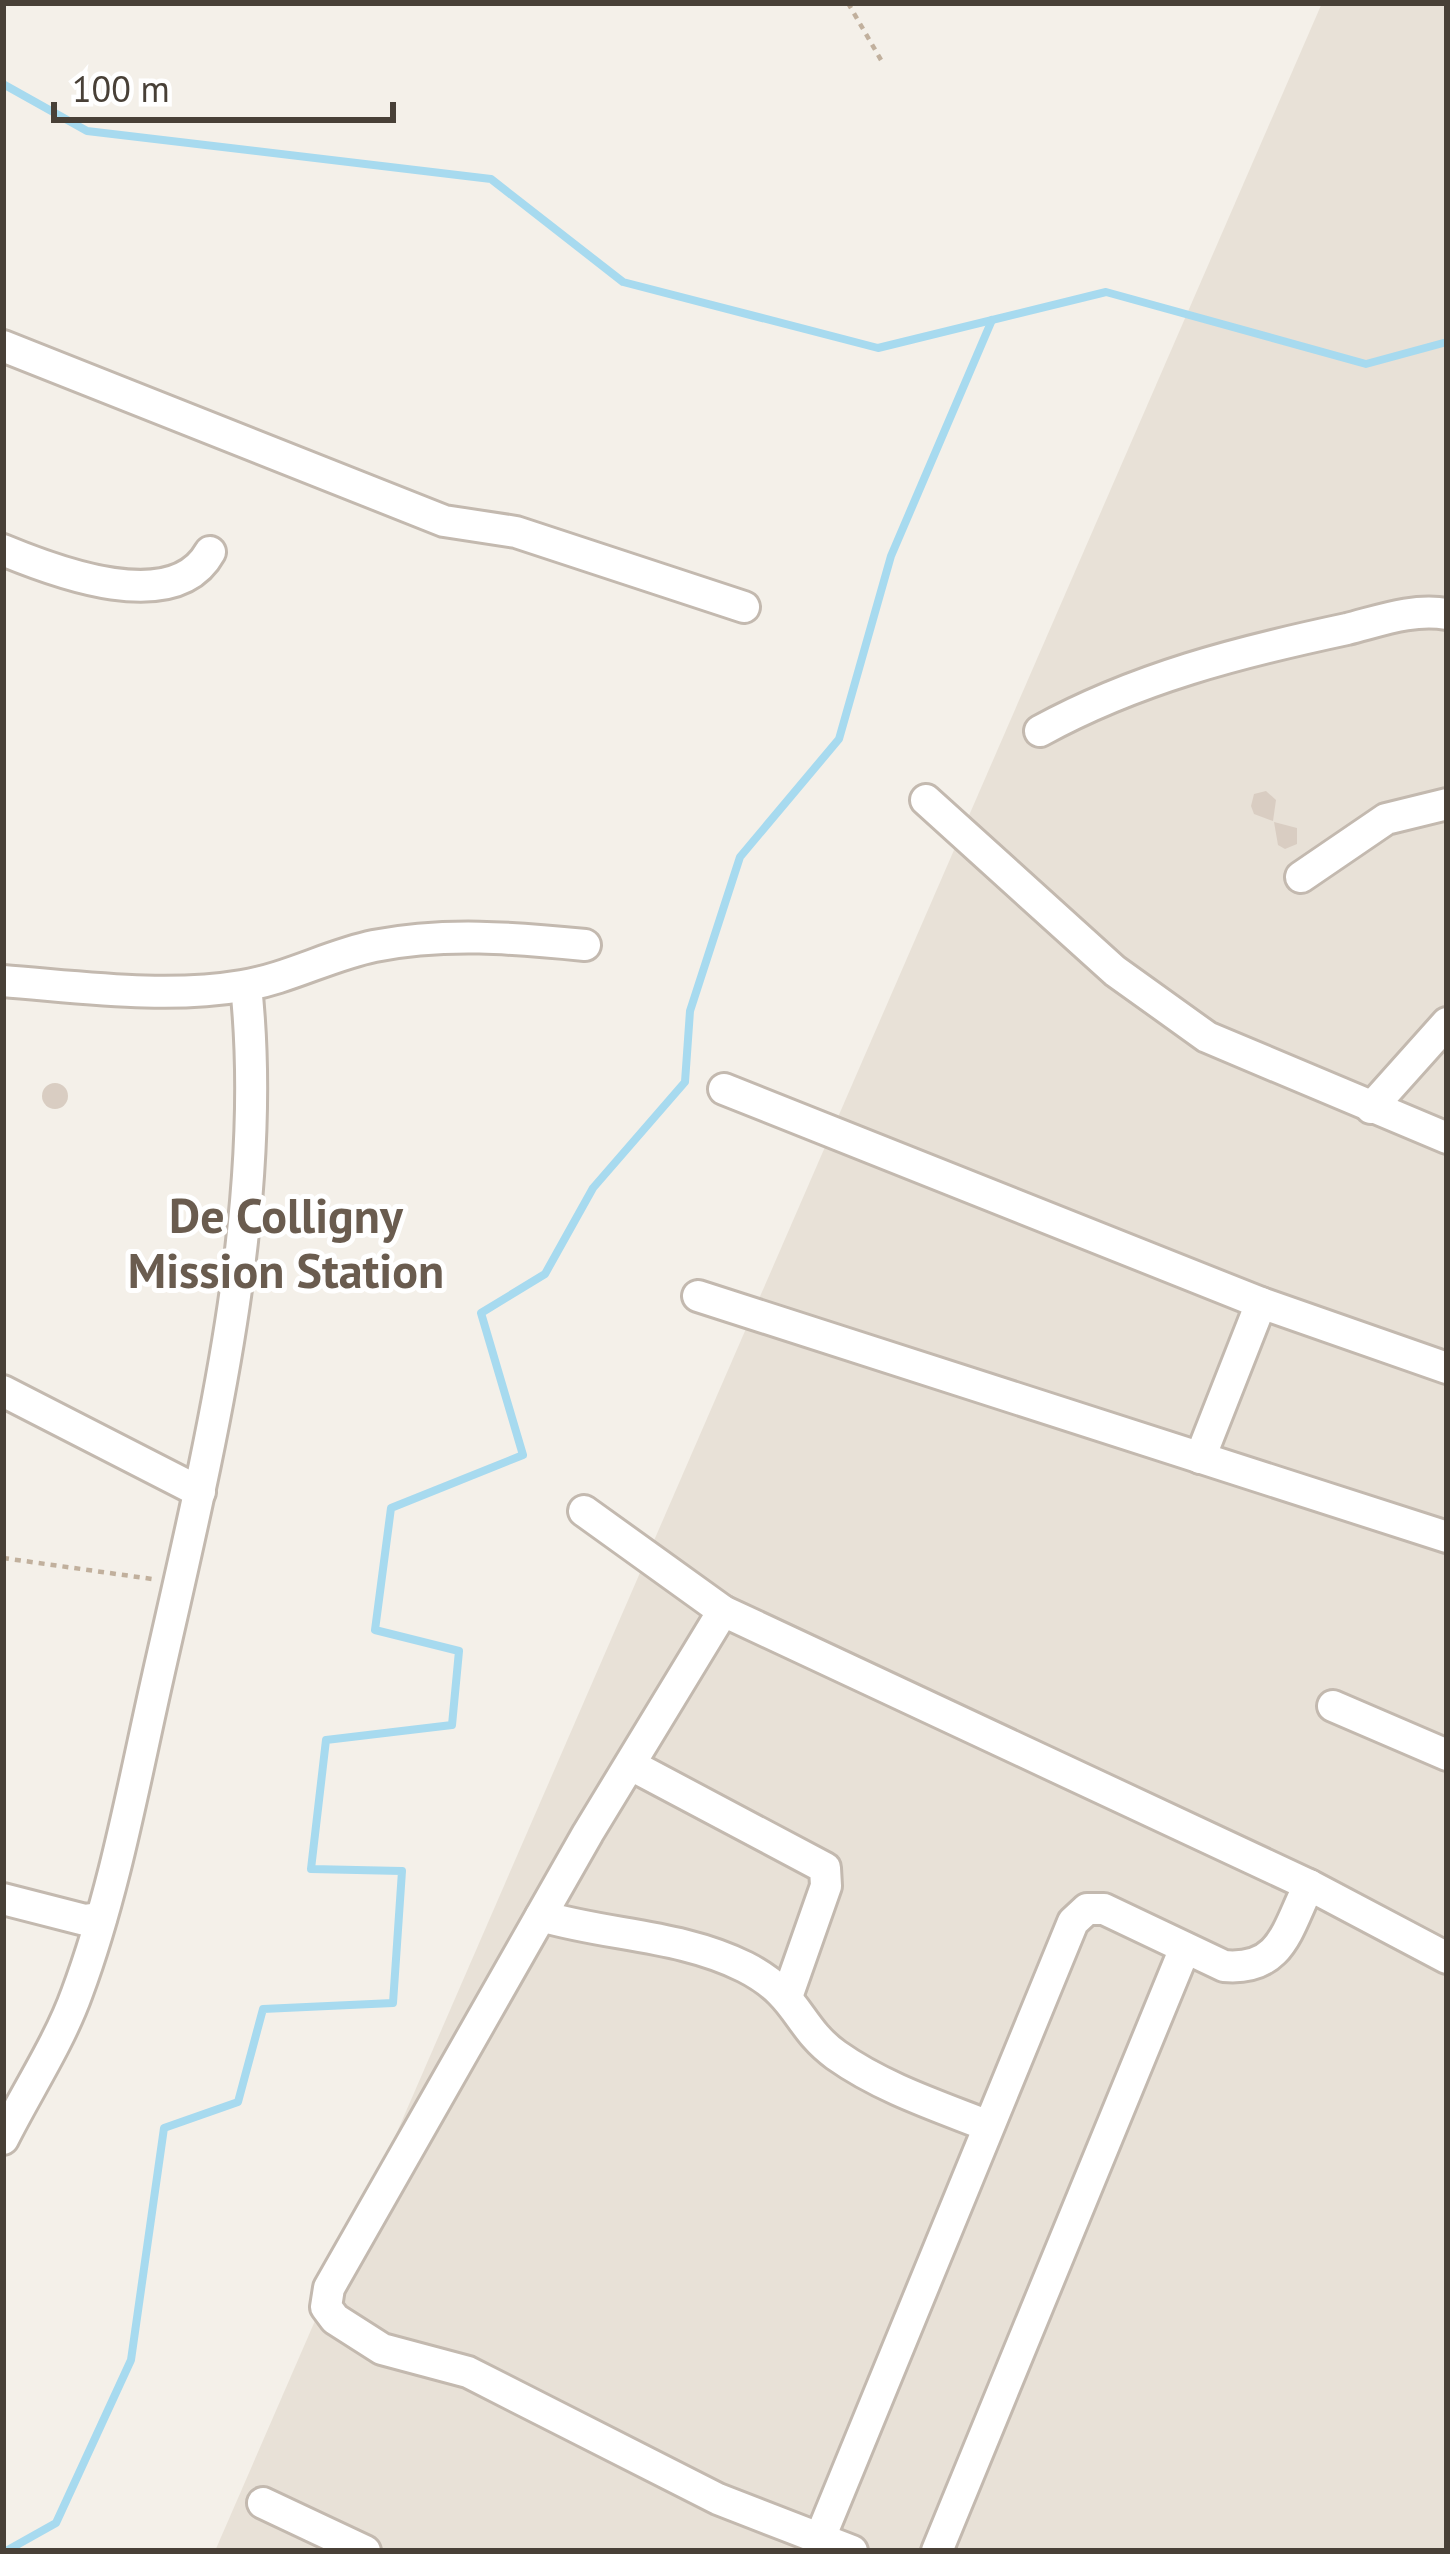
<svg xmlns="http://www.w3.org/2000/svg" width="1450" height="2554" viewBox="0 0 1450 2554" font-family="'PT Sans',sans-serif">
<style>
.residential{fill:#e8e1d7}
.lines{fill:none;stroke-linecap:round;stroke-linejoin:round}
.stream{stroke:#a7daef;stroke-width:8}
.building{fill:#d9cdc2}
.minor-casing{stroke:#c3b9af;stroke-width:36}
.path{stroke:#c1b09d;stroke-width:4.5;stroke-dasharray:6 6;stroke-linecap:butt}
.minor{stroke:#fff;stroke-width:30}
.labels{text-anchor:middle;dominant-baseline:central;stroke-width:10;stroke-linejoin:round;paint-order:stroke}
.quarter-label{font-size:48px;font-weight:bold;fill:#6a5c4f;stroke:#fff}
</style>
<rect width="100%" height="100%" fill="#f4f0e9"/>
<polygon class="residential" points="1322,3 1447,3 1447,2551 215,2551"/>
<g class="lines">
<g class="stream">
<polyline points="3,84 87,131 491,179 623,282 878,348 1106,292 1366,364 1447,342"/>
<polyline points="6,2551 56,2523 131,2360 164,2128 238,2102 263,2009 393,2003 402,1871 311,1869 326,1740 452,1725 459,1651 375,1630 391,1508 523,1455 481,1313 545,1274 593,1188 685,1082 690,1011 740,857 839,739 891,556 992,320"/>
</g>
</g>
<g class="building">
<polygon points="1266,791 1276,800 1273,821 1254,814 1251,806 1254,794"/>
<polygon points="1274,822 1297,828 1297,844 1285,849 1278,845"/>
<circle cx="55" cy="1096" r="13"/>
</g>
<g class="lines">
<g class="minor-casing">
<g id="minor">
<polyline points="3,346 444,521 516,532 744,607"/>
<path d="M3,550C56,572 174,617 210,552"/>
<path d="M1040,731C1137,678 1239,652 1347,629C1379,621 1413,608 1447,614"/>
<polyline points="926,800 1115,971 1207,1037 1447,1138"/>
<polyline points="1301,877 1386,819 1447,804"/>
<path d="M3,981C81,987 165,999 242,986C287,979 330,955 374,946C445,932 514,938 585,945"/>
<polyline points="724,1089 1261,1303 1447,1368"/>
<polyline points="1371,1108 1447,1023"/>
<polyline points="698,1296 1447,1537"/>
<polyline points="3,1391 200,1492"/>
<polyline points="1200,1458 1261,1303"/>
<polyline points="584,1511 723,1611 1309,1885 1447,1958"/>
<polyline points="723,1611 588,1833 329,2288 326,2307 335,2319 382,2349 468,2372 718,2499 852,2551"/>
<polyline points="1333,1706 1447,1755"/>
<polyline points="631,1765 825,1868 826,1886 788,1994"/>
<polyline points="3,1899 85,1920 101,1918"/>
<path d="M541,1916C610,1936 681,1935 745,1967C800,1995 796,2026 836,2055C881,2087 935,2105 986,2125"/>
<path d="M3,2139C27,2091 59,2043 77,1993C115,1891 134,1782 158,1676C207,1458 270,1210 246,986"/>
<polyline points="263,2503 365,2551"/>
<path d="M820,2538L1073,1922L1087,1909H1104L1224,1966C1282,1971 1287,1929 1309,1885"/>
<polyline points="937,2551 1185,1948"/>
</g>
</g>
<g class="path">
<polyline points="848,3 881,60"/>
<polyline points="3,1558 152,1579"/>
</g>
<use href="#minor" class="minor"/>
</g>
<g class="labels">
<g class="quarter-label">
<text x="286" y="1215">De Colligny<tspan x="286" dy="55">Mission Station</tspan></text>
</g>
</g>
<rect width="1450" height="2554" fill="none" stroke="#484037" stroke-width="12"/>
<path d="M54 102v18h339v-18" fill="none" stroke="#484037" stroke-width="6"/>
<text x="72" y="102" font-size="36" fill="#484037" stroke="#ffffff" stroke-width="9" paint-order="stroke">100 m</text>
</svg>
